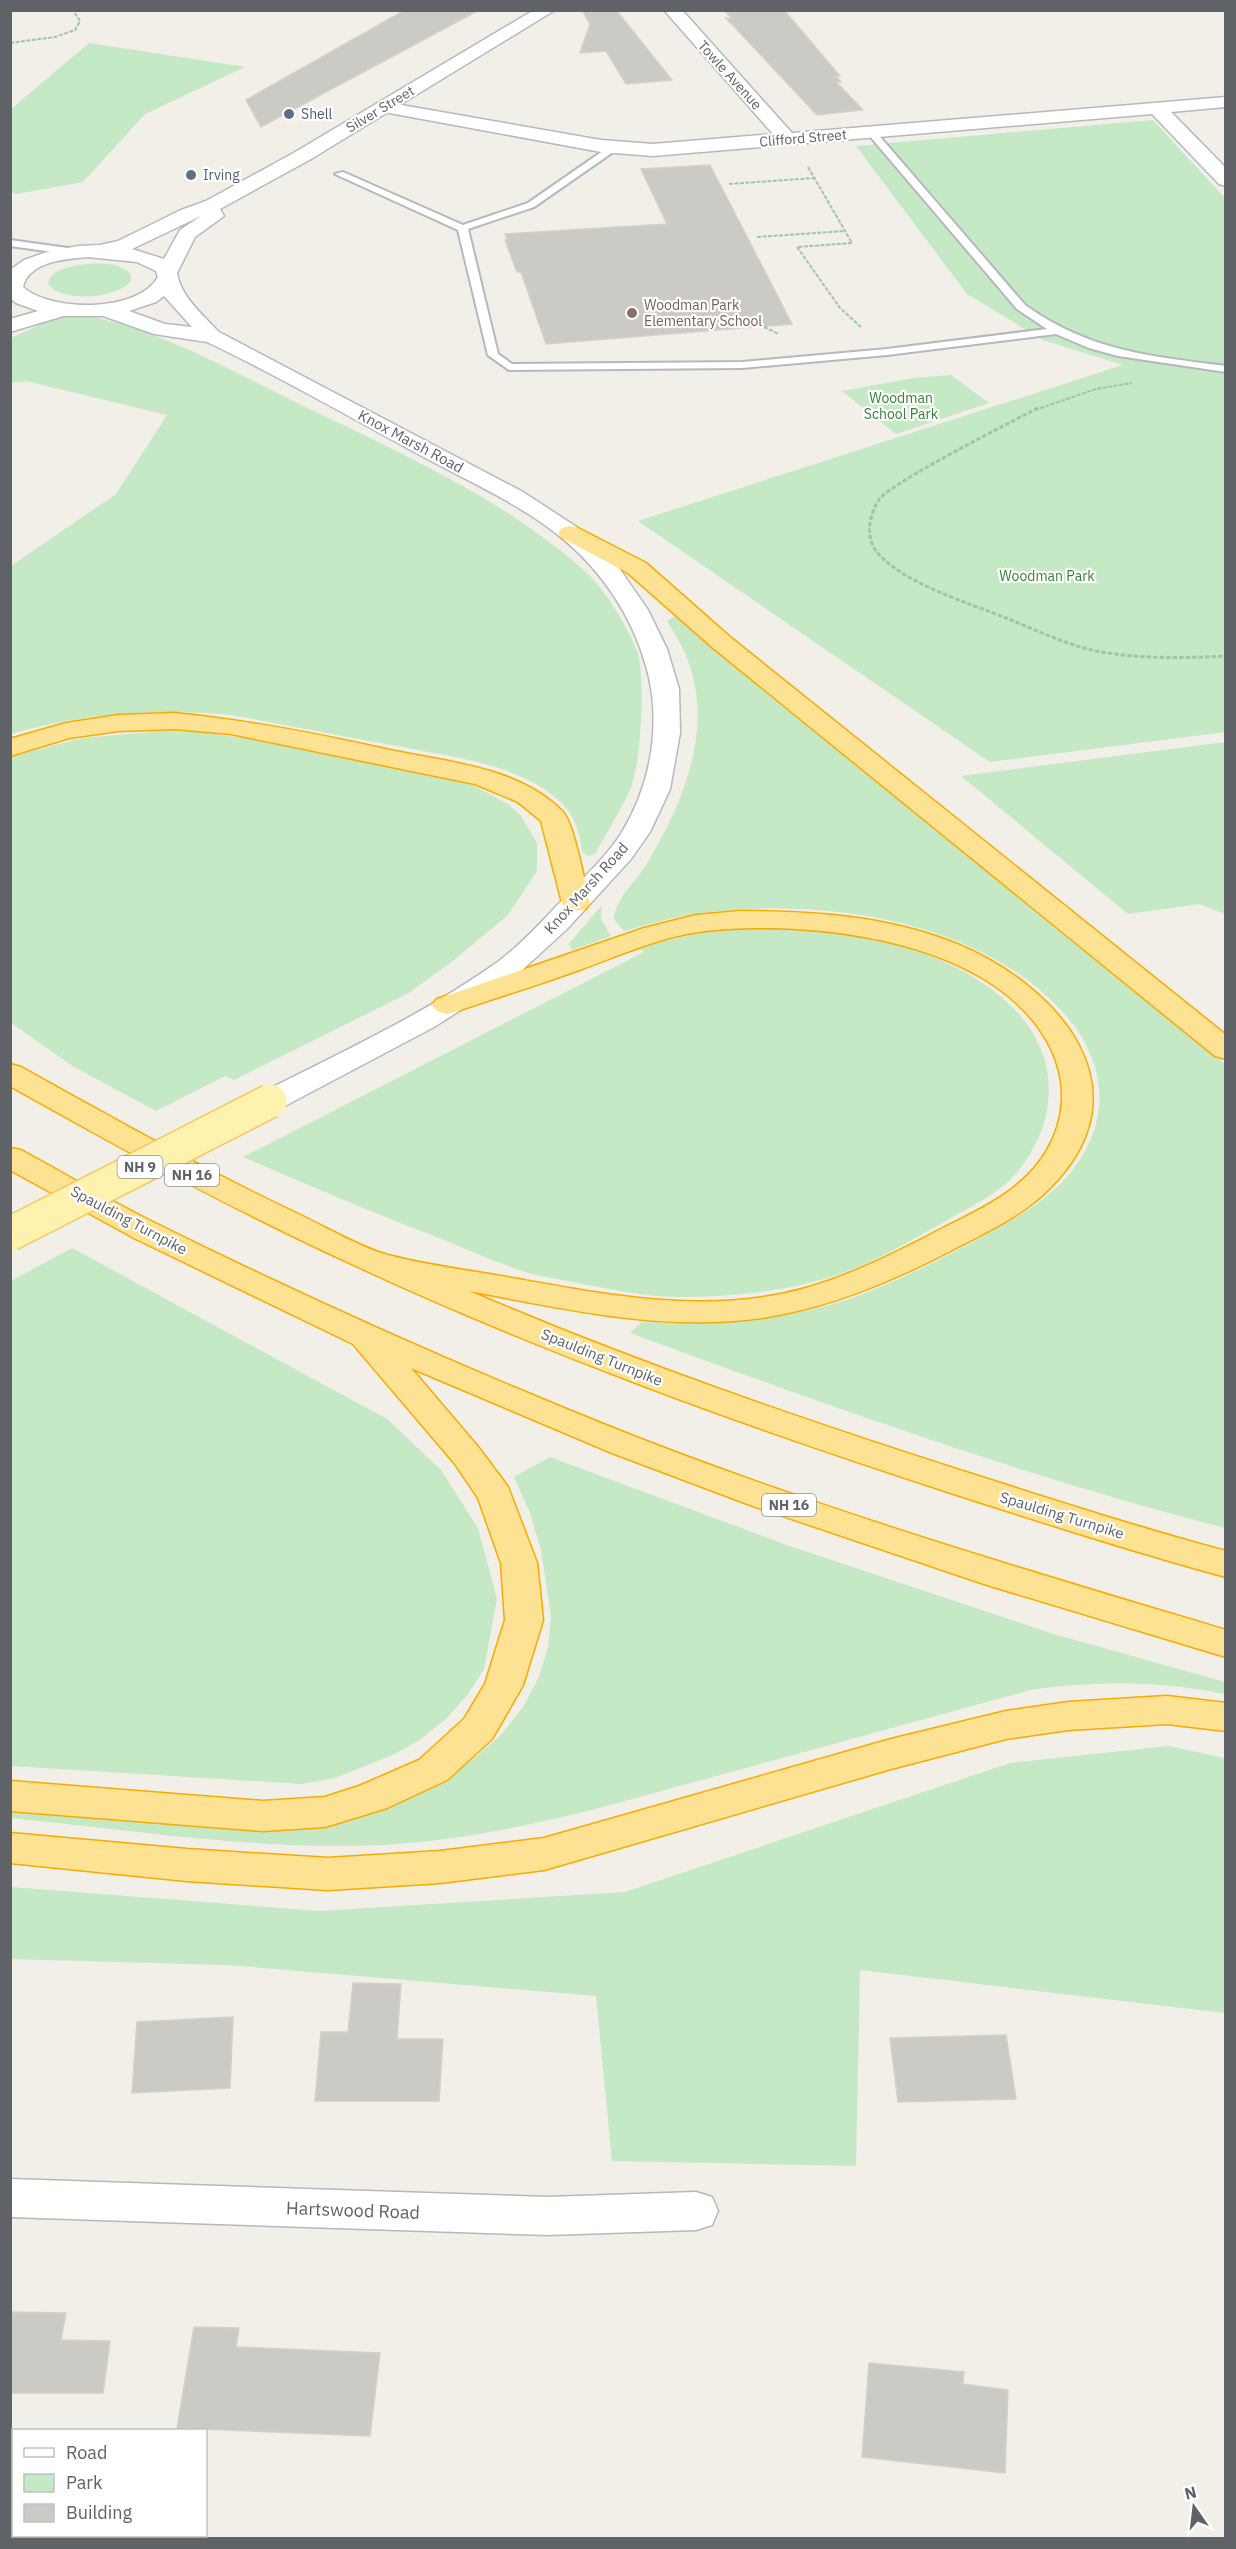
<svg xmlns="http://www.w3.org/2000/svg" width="1236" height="2549" viewBox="0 0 1236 2549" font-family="'IBM Plex Sans',sans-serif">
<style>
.green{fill:#c5e8c5}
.building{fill:#cccac5;stroke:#d6d1c6;stroke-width:1.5}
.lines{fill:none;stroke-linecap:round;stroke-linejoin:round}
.service-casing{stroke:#b5b8bc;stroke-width:4}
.minor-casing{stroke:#b5b8bc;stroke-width:3}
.secondary-casing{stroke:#b6babf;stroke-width:3}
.motorway-casing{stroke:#f9ab00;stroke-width:3}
.path-far1{stroke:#9cc7a9;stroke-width:2;stroke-dasharray:4 1.5;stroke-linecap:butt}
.path{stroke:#9cc7a9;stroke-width:3;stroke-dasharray:4.5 2;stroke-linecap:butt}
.service{fill:#fff;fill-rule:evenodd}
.minor{fill:#fff;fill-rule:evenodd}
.secondary{fill:#fff;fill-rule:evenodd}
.motorway{fill:#fde293;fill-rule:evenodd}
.primary-bridge-casing{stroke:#f2c960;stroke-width:36;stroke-linecap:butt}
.primary-bridge{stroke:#fff2af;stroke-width:33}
.service-dot{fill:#5c6f8a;stroke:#fff;stroke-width:2}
.education-dot{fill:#8d6e63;stroke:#fff;stroke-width:2}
.labels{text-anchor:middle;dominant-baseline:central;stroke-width:4.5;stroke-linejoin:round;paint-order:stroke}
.far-street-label{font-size:14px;fill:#5f6368;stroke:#fff}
.far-service-label{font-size:14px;fill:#4e5e75;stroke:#fff;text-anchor:start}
.far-education-label{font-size:14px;fill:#785e54;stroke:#fff;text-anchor:start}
.far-park-label{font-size:14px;fill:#348238;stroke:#fff}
.shield{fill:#fff;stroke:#8f9295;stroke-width:1.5}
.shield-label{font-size:14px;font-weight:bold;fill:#5f6368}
.street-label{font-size:15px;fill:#5f6368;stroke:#fff}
.near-street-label{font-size:18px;fill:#5f6368;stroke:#fff}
</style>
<rect width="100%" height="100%" fill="#f1efe8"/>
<g class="green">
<polygon points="89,43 245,67 145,114 83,182 17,194 11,192 11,109"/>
<polygon points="1153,120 1225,198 1225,732 990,762 638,521 1123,365 1043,340 967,294 856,146"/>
<path d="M87,264C102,263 120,263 131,274V281C116,299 62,303 48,284C51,268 73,266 87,264Z"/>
<path d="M82,315C157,329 223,366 291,400C394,450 503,497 588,574C606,591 628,628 637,651C646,677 641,764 630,790C620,812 606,833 595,854L588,856L582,852C579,823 570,806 544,789C501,761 446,756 397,746C341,736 286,725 231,715C156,708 83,713 11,734V566L116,494L167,415L26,381L11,383V338L43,323L37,320Z"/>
<polygon points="951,375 989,403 896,434 842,391 914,378"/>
<path d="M677,615L860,768L1225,1064V1528C1023,1476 826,1405 630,1333L642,1322C700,1324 758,1323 814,1309C868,1296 915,1272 963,1247C996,1229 1030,1213 1057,1187C1077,1169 1093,1142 1098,1115C1105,1076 1087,1036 1060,1009C973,917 819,898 700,913C674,917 649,924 624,931L614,919C617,896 634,884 646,865C683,804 715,729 687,658C682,645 674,633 667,621Z"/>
<polygon points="161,731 197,732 265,741 374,761 472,785 508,804 521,816 537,843 537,871 508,915 454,960 409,993 234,1080 225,1076 156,1111 74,1067 11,1023 10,757 83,738"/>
<polygon points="1225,742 1225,914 1199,904 1128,914 961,776"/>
<polygon points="602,905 601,919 611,936 572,950 569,944"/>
<path d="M764,927C786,928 807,929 829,931C906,939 1025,979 1046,1065C1054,1102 1044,1137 1021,1167C1003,1192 975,1204 949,1219C914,1239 878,1260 840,1274C789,1291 734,1297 681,1297C645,1297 609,1289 573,1282C559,1279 543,1277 529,1273C499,1264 469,1250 439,1238C373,1213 308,1185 243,1157L644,952L639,947L700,933Z"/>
<polygon points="72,1248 387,1419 441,1470 478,1528 497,1599 484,1669 468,1694 447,1718 421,1739 395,1754 335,1778 302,1784 11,1766 11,1281"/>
<path d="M550,1457L792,1547L1050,1633L1225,1682V1694C1160,1681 1097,1680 1031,1690L599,1808C528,1826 457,1841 383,1845C259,1851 134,1830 11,1818L10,1804L250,1826L434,1785L471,1761L500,1736L523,1707L539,1677L548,1647L551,1616L541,1550L530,1513L514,1477Z"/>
<polygon points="1169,1746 1225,1758 1225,2013 860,1970 856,2166 612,2161 596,1996 228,1965 11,1959 11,1887 319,1911 625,1892 1010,1763"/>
</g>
<g class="building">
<polygon points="405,10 479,10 261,127 246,100"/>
<polygon points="582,10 616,10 672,80 626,84 606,51 580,53 590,24"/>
<polygon points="724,10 784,10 840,76 836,76 841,82 836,82 863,110 817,115 726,18 732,19"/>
<polygon points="710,165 792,324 546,344 521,272 517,272 505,240 507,239 505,234 667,224 641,169"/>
<polygon points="353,1983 401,1984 397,2039 443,2039 439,2101 315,2101 321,2032 348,2032"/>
<polygon points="233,2017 230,2088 132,2093 137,2022"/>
<polygon points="1006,2035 1016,2099 898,2102 890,2038"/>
<polygon points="10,2312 66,2313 61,2340 110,2341 103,2393 10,2393"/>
<polygon points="194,2327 239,2328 236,2347 380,2353 370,2436 177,2428"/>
<polygon points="869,2363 964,2372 963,2384 1008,2390 1005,2473 862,2457"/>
</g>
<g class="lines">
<g class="service-casing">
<g id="service">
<path d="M872,130L875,131L1025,305C1089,351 1149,356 1226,366V372L1118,356L1089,348L1056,334L887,355L742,368L509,370L488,355L458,230L335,174L343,172L463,225L528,203L610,146H616V150L534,207L468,229L498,354L512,364L742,362L887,349L1047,329L1017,309L869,135V131Z"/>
<polygon points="10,240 75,249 80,252 75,255 10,246"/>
</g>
</g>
<g class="minor-casing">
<g id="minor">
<polygon points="664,10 682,10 792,133 1226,97 1226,107 1171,112 1226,168 1226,186 1219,184 1152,114 653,156 601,152 384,112 378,111 375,107 378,103 384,102 601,140 653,144 773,134"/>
<polygon points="63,304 70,306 73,310 70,314 10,332 10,319"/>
<polygon points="10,2179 548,2197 696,2192 712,2197 718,2211 712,2225 696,2230 548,2235 10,2217"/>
</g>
</g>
<g class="secondary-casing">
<path id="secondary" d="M534,10H555L311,159L220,209L224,216L195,237L177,273C181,297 202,314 219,332L523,492L578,528L617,565L648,610L667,649L679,689L680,733L670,789L650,832L631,859L567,929L520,972L434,1027L281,1108L270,1110L259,1108L255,1101L259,1094C340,1053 425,1014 499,961C524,942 546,917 567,895C586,875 608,855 622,832C652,783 662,720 646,666C632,616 602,571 562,538C519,503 466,480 418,454C348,416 279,376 207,342L154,334L103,316H62L41,312L16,303L10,298V270L24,260L47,252L78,246L100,245L118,241L181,210L206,201L297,151ZM201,216L180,230L164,259L132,249ZM88,257L137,262L156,271L158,277C138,313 51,312 23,287C29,261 66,259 88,257ZM164,296L192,327L165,324L129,311L156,302Z"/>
</g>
<g class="motorway-casing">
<g id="motorway">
<polygon points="570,526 578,528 646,563 730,637 1226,1035 1226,1059 1215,1056 712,647 628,573 562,538 558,533 562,528"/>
<path d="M174,713C247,720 318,734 390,750C447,762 520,767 563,812C574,823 585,885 590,903L586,909L576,911L566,909L562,903L541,821L518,802L475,784L231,734L174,729L118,731L69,738L10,756V739L66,723L118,715Z"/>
<path d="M740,911C813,911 889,916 957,944C1058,986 1149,1089 1050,1188C1023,1216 986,1232 952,1250C893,1281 829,1308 762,1318C663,1332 566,1309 469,1291C632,1361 800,1419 969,1473C1054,1500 1139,1528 1226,1551V1577C1134,1552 1044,1523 954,1494C751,1428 550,1356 356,1266C238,1212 123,1150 10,1086V1064L21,1067C111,1117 201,1168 294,1212C322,1225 359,1247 388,1255C430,1266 475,1271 518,1279C612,1296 710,1315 806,1288C854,1274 899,1251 943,1228C981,1209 1025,1189 1047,1150C1065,1119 1067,1084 1052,1051C1000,938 806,918 698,932C658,938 620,955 582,969C541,984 499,997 457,1011L447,1014L437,1011L432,1005L437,999L644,928L696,915Z"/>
<path d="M10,1148L21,1150C67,1175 112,1202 159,1225C315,1302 474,1373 636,1437C829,1512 1028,1571 1226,1630V1657L987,1585L753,1506L612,1453L411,1368L479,1448L508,1487L537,1563L543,1620L523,1685L492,1739L447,1780L387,1808L325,1827L263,1831L10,1811V1781L263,1801L325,1797L359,1786L419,1760L464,1719L485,1684L505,1620L501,1563L478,1498L455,1464L353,1344L134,1238L10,1170Z"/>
<polygon points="1167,1696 1226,1703 1226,1731 1167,1724 1068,1730 1006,1739 891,1769 544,1870 440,1883 328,1890 187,1881 10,1863 10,1833 187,1849 328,1858 440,1851 544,1838 891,1739 1006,1711 1068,1702"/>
</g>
</g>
<g class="path-far1">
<polyline points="10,43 55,37 75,30 80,21 74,12"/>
<polyline points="808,167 852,243 797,247 840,308 862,328"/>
<polyline points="729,184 814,178"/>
<polyline points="757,237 845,231"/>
<polyline points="764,327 779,334"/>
<polyline points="1035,410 1096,389 1132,383"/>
</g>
<path class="path" d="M1038,408C1013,421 886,485 878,501C869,517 865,537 877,552C902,583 969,603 1006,618C1039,631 1072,648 1108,653C1147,659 1187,658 1226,656"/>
<use href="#service" class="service"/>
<use href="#minor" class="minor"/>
<use href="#secondary" class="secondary"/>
<use href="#motorway" class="motorway"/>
<g class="primary-bridge-casing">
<polyline id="primary-bridge" points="10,1234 270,1101"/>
</g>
<use href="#primary-bridge" class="primary-bridge"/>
</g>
<g class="service-dot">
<circle cx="289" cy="114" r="6"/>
<circle cx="191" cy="175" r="6"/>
</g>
<circle class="education-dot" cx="632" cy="313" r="6"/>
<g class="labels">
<g class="far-street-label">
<text transform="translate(730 75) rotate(48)">Towle Avenue</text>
<text transform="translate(380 109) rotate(-31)">Silver Street</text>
<text transform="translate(803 138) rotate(-5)">Clifford Street</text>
</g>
<g class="far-service-label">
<text x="301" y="114">Shell</text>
<text x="203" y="175">Irving</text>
</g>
<g class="far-education-label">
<text x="644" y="305">Woodman Park<tspan x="644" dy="16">Elementary School</tspan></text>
</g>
<g class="far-park-label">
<text x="901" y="398">Woodman<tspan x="901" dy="16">School Park</tspan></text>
<text x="1047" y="576">Woodman Park</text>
</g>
<g class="shield">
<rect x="117.5" y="1156" width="45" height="22" rx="4.5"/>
<rect x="165" y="1164" width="54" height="22" rx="4.5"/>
<rect x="762" y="1494" width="54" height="22" rx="4.5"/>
</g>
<g class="shield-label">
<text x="140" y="1167">NH 9</text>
<text x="192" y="1175">NH 16</text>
<text x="789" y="1505">NH 16</text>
</g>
<g class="street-label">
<text transform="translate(411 441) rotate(28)">Knox Marsh Road</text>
<text transform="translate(586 888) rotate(-48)">Knox Marsh Road</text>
<text transform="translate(129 1220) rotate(28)">Spaulding Turnpike</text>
<text transform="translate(602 1357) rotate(22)">Spaulding Turnpike</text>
<text transform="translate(1062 1515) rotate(17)">Spaulding Turnpike</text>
</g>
<g class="near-street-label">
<text transform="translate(353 2210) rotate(2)">Hartswood Road</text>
</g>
</g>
<rect width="1236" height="2549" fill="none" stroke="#5f6368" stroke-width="24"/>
<rect x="12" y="2429" width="195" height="108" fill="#ffffff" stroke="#bfc1c3" stroke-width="1.5"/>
<rect x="24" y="2448" width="30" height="9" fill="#ffffff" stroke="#bfc1c3" stroke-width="1.5"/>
<text x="66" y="2459" font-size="18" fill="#5f6368">Road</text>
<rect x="24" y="2474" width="30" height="18" fill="#c5e8c5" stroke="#bfc1c3" stroke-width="1.5"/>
<text x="66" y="2489" font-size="18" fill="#5f6368">Park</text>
<rect x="24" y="2504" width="30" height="18" fill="#cccac5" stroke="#bfc1c3" stroke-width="1.5"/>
<text x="66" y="2519" font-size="18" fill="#5f6368">Building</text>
<g transform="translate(1194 2507) rotate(346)" stroke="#ffffff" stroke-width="4.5" paint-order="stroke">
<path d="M0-4.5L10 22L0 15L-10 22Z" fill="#5f6368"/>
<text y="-9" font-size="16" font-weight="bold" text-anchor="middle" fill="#5f6368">N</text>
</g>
</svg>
